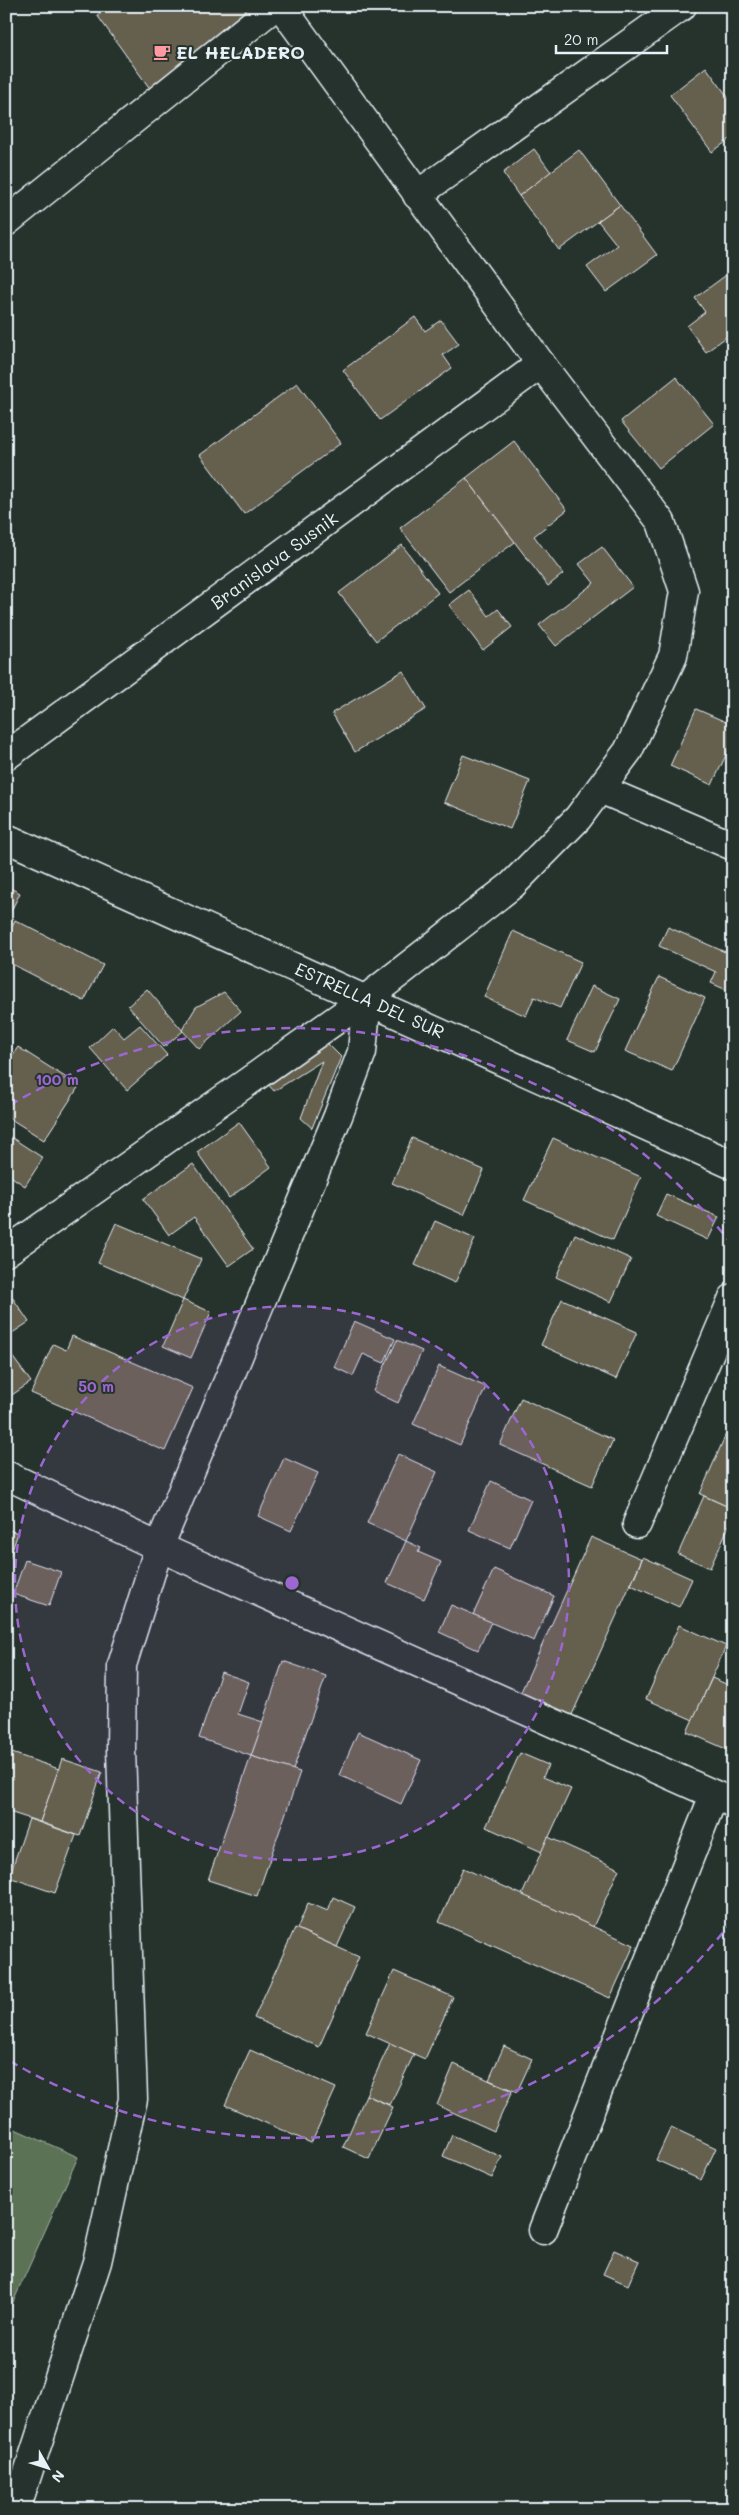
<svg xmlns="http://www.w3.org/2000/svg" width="739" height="2515" viewBox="0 0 739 2515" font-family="Mali,sans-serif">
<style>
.green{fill:#5c7255;stroke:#a2b2a6}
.building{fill:#655e4e;stroke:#e8f1f8}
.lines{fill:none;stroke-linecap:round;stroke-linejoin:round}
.minor-casing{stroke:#e8f1f8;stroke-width:31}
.minor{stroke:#26332d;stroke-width:28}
.ring{fill:none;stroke:#9c67d0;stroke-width:2.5;stroke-dasharray:9 6}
.labels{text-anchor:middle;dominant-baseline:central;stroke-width:4;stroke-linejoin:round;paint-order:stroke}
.poi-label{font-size:18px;font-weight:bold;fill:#e8f1f8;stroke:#26332d;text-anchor:start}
.street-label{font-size:18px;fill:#e8f1f8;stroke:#26332d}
.centre{fill:#9c67d0;stroke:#26332d;stroke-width:2.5}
.ring-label{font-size:15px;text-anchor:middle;font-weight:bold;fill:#9c67d0;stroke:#26332d;stroke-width:4;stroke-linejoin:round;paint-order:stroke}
</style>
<rect width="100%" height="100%" fill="#26332d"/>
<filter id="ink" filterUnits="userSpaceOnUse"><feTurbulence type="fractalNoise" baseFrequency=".02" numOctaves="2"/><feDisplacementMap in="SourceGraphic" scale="10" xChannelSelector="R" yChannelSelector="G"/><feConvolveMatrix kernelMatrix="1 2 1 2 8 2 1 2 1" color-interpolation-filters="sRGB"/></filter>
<g filter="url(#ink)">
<polygon class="green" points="6,2125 78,2157 10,2309 6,2307"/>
<g class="building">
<polygon points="109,6 261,6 151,90 97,15"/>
<polygon points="706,67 733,104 733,137 712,152 670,95"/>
<polygon points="534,149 551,172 519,196 503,173"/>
<polygon points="579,150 620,205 559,250 519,196"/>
<polygon points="620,205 657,255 606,292 587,267 617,245 598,221"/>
<polygon points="733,270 733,332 706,352 687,326 705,312 695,298"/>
<polygon points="415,317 425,331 441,320 459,344 443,355 452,368 380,420 343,370"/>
<polygon points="676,377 714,424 659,468 621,421"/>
<polygon points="297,383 341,443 244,514 200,455"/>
<polygon points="514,441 567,510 534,536 563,574 548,586 466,478"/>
<polygon points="466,478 515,542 449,592 400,528"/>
<polygon points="402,545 438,593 376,641 339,593"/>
<polygon points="602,547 633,587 556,646 539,625 594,583 579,564"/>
<polygon points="469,590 489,616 498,609 512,627 483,650 449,605"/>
<polygon points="403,671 426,709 355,752 332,713"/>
<polygon points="696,709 733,725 733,740 712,785 670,766"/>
<polygon points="463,755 530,781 510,829 444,802"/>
<polygon points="6,886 20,893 6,921"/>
<polygon points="15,920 103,965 84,1001 6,961 6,938"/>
<polygon points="668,927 725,952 733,936 733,993 711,983 716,972 659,946"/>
<polygon points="513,931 581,962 560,1008 534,997 526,1016 484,997"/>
<polygon points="659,977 705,998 672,1071 625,1051"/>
<polygon points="592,986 620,999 595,1052 567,1040"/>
<polygon points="147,989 183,1031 164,1047 128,1006"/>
<polygon points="224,992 241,1011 199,1049 182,1030 196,1007"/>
<polygon points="140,1025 167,1055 127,1090 90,1048 113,1026 124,1038"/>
<polygon points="321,1037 341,1057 312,1128 301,1118 322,1061 274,1091 265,1081"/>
<polygon points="18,1047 79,1086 44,1140 6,1116 6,1065"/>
<polygon points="239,1122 271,1167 229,1198 197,1152"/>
<polygon points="6,1134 43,1158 25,1186 6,1173"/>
<polygon points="412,1138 484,1170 464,1215 392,1183"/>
<polygon points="553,1138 641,1177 613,1240 524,1200"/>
<polygon points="193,1164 253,1249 229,1266 194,1217 169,1235 143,1199"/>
<polygon points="666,1194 719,1217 708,1240 656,1216"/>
<polygon points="435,1221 475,1239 455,1283 415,1265"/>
<polygon points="116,1223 201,1259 183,1300 98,1263"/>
<polygon points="575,1234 631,1259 611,1302 556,1277"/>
<polygon points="10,1294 29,1322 6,1337 6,1297"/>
<polygon points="562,1299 637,1332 616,1379 541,1345"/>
<polygon points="183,1300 211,1312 191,1358 163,1346"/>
<polygon points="354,1321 395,1339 384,1363 363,1354 353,1376 334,1367"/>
<polygon points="72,1336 193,1388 165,1451 31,1393 53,1344 66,1350"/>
<polygon points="397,1340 422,1351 398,1403 373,1391"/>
<polygon points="6,1348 31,1382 6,1399"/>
<polygon points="439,1366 486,1387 460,1445 413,1424"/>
<polygon points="521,1398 613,1440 592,1486 500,1445"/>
<polygon points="726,1434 733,1437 733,1509 700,1494"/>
<polygon points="398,1454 437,1472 406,1541 367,1523"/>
<polygon points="284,1458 318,1473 291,1531 258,1516"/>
<polygon points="491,1481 531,1500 510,1548 469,1530"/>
<polygon points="704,1496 733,1509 733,1517 710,1568 678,1554"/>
<polygon points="6,1529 18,1533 6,1568"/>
<polygon points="591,1537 642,1559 571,1717 520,1694"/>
<polygon points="406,1541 421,1548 418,1552 441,1562 424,1599 387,1583"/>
<polygon points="643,1557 692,1579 679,1607 631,1585"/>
<polygon points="25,1560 61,1572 49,1606 13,1594"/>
<polygon points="494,1569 554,1596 534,1641 473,1615"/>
<polygon points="451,1605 491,1622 478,1650 439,1632"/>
<polygon points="679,1625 726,1646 693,1720 646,1699"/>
<polygon points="283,1661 326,1676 293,1770 251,1756"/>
<polygon points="221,1672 249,1682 238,1714 263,1722 251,1756 199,1738"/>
<polygon points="712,1678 733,1687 733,1752 687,1732"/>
<polygon points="358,1732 421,1760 401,1804 339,1775"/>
<polygon points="6,1751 59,1769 40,1822 6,1811"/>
<polygon points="520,1753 548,1765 543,1777 571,1789 542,1852 486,1827"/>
<polygon points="251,1756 300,1772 257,1896 208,1880"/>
<polygon points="62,1759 102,1772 80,1836 40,1822"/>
<polygon points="29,1819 76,1835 55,1893 9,1877"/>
<polygon points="548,1837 619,1869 593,1927 522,1895"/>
<polygon points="463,1868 634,1945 610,1998 439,1922"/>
<polygon points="333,1897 355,1907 337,1947 297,1929 308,1903 328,1911"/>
<polygon points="295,1928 359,1957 319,2047 254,2018"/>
<polygon points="394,1971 453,1997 425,2059 366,2033"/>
<polygon points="390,2043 414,2054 390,2105 366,2095"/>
<polygon points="504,2046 532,2059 517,2092 489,2080"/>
<polygon points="250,2050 336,2088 311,2143 225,2105"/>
<polygon points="454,2064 512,2091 494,2131 437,2105"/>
<polygon points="366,2095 393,2107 369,2159 343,2147"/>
<polygon points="671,2127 716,2148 701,2180 656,2160"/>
<polygon points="452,2135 502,2157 492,2178 443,2156"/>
<polygon points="614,2250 639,2261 628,2285 603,2274"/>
</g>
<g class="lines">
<g class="minor-casing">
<g id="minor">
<polyline points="417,195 682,6"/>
<polyline points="6,222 275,6"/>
<polyline points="6,756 541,364"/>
<polyline points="600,789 733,846"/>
<polyline points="6,838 733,1165"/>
<polyline points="6,1252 367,998 512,885 578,818 628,751 673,656 684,591 661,522 541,364 281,6"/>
<polyline points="6,1475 159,1547 733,1803"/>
<polyline points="637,1524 733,1298"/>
<polyline points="543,2230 714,1795"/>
<polyline points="16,2509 97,2262 133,2099 121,1750 122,1665 159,1547 338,1116 362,1052 367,998"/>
</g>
</g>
<use href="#minor" class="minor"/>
</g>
</g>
<circle cx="292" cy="1583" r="277" fill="#9c67d0" fill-opacity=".12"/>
<g class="ring">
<circle cx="292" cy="1583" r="277"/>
<path d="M732 1921A555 555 0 0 1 10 2061M10 1105A555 555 0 0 1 732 1245"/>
</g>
<defs>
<g id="cafe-bare" transform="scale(1.35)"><path d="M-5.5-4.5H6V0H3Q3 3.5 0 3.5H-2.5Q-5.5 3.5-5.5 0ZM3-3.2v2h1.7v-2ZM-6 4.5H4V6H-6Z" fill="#ff9aa2" stroke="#26332d" stroke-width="2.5" paint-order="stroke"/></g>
</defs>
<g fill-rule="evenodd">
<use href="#cafe-bare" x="162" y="52"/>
</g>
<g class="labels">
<g class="poi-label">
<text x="176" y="52">EL HELADERO</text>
</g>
<g class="street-label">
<text transform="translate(274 560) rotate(-36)">Branislava Susnik</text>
<text transform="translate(370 1000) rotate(24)">ESTRELLA DEL SUR</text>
</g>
</g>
<circle cx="292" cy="1583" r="8" class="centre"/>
<g class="ring-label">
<text x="57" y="1085">100 m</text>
<text x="96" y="1392">50 m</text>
</g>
<rect width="739" height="2515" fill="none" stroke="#26332d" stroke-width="25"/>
<rect x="12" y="12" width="714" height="2490" fill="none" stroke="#e8f1f8" stroke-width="2" filter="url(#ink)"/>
<g transform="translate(48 2468) rotate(129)" stroke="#26332d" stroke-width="4" paint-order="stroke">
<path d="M0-4L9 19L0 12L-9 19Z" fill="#e8f1f8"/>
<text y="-8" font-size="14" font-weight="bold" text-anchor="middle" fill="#e8f1f8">N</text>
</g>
<path d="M556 45v8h111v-8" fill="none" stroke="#e8f1f8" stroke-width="2.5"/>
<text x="564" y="45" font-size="15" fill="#e8f1f8" stroke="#26332d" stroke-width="4" paint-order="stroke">20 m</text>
</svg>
